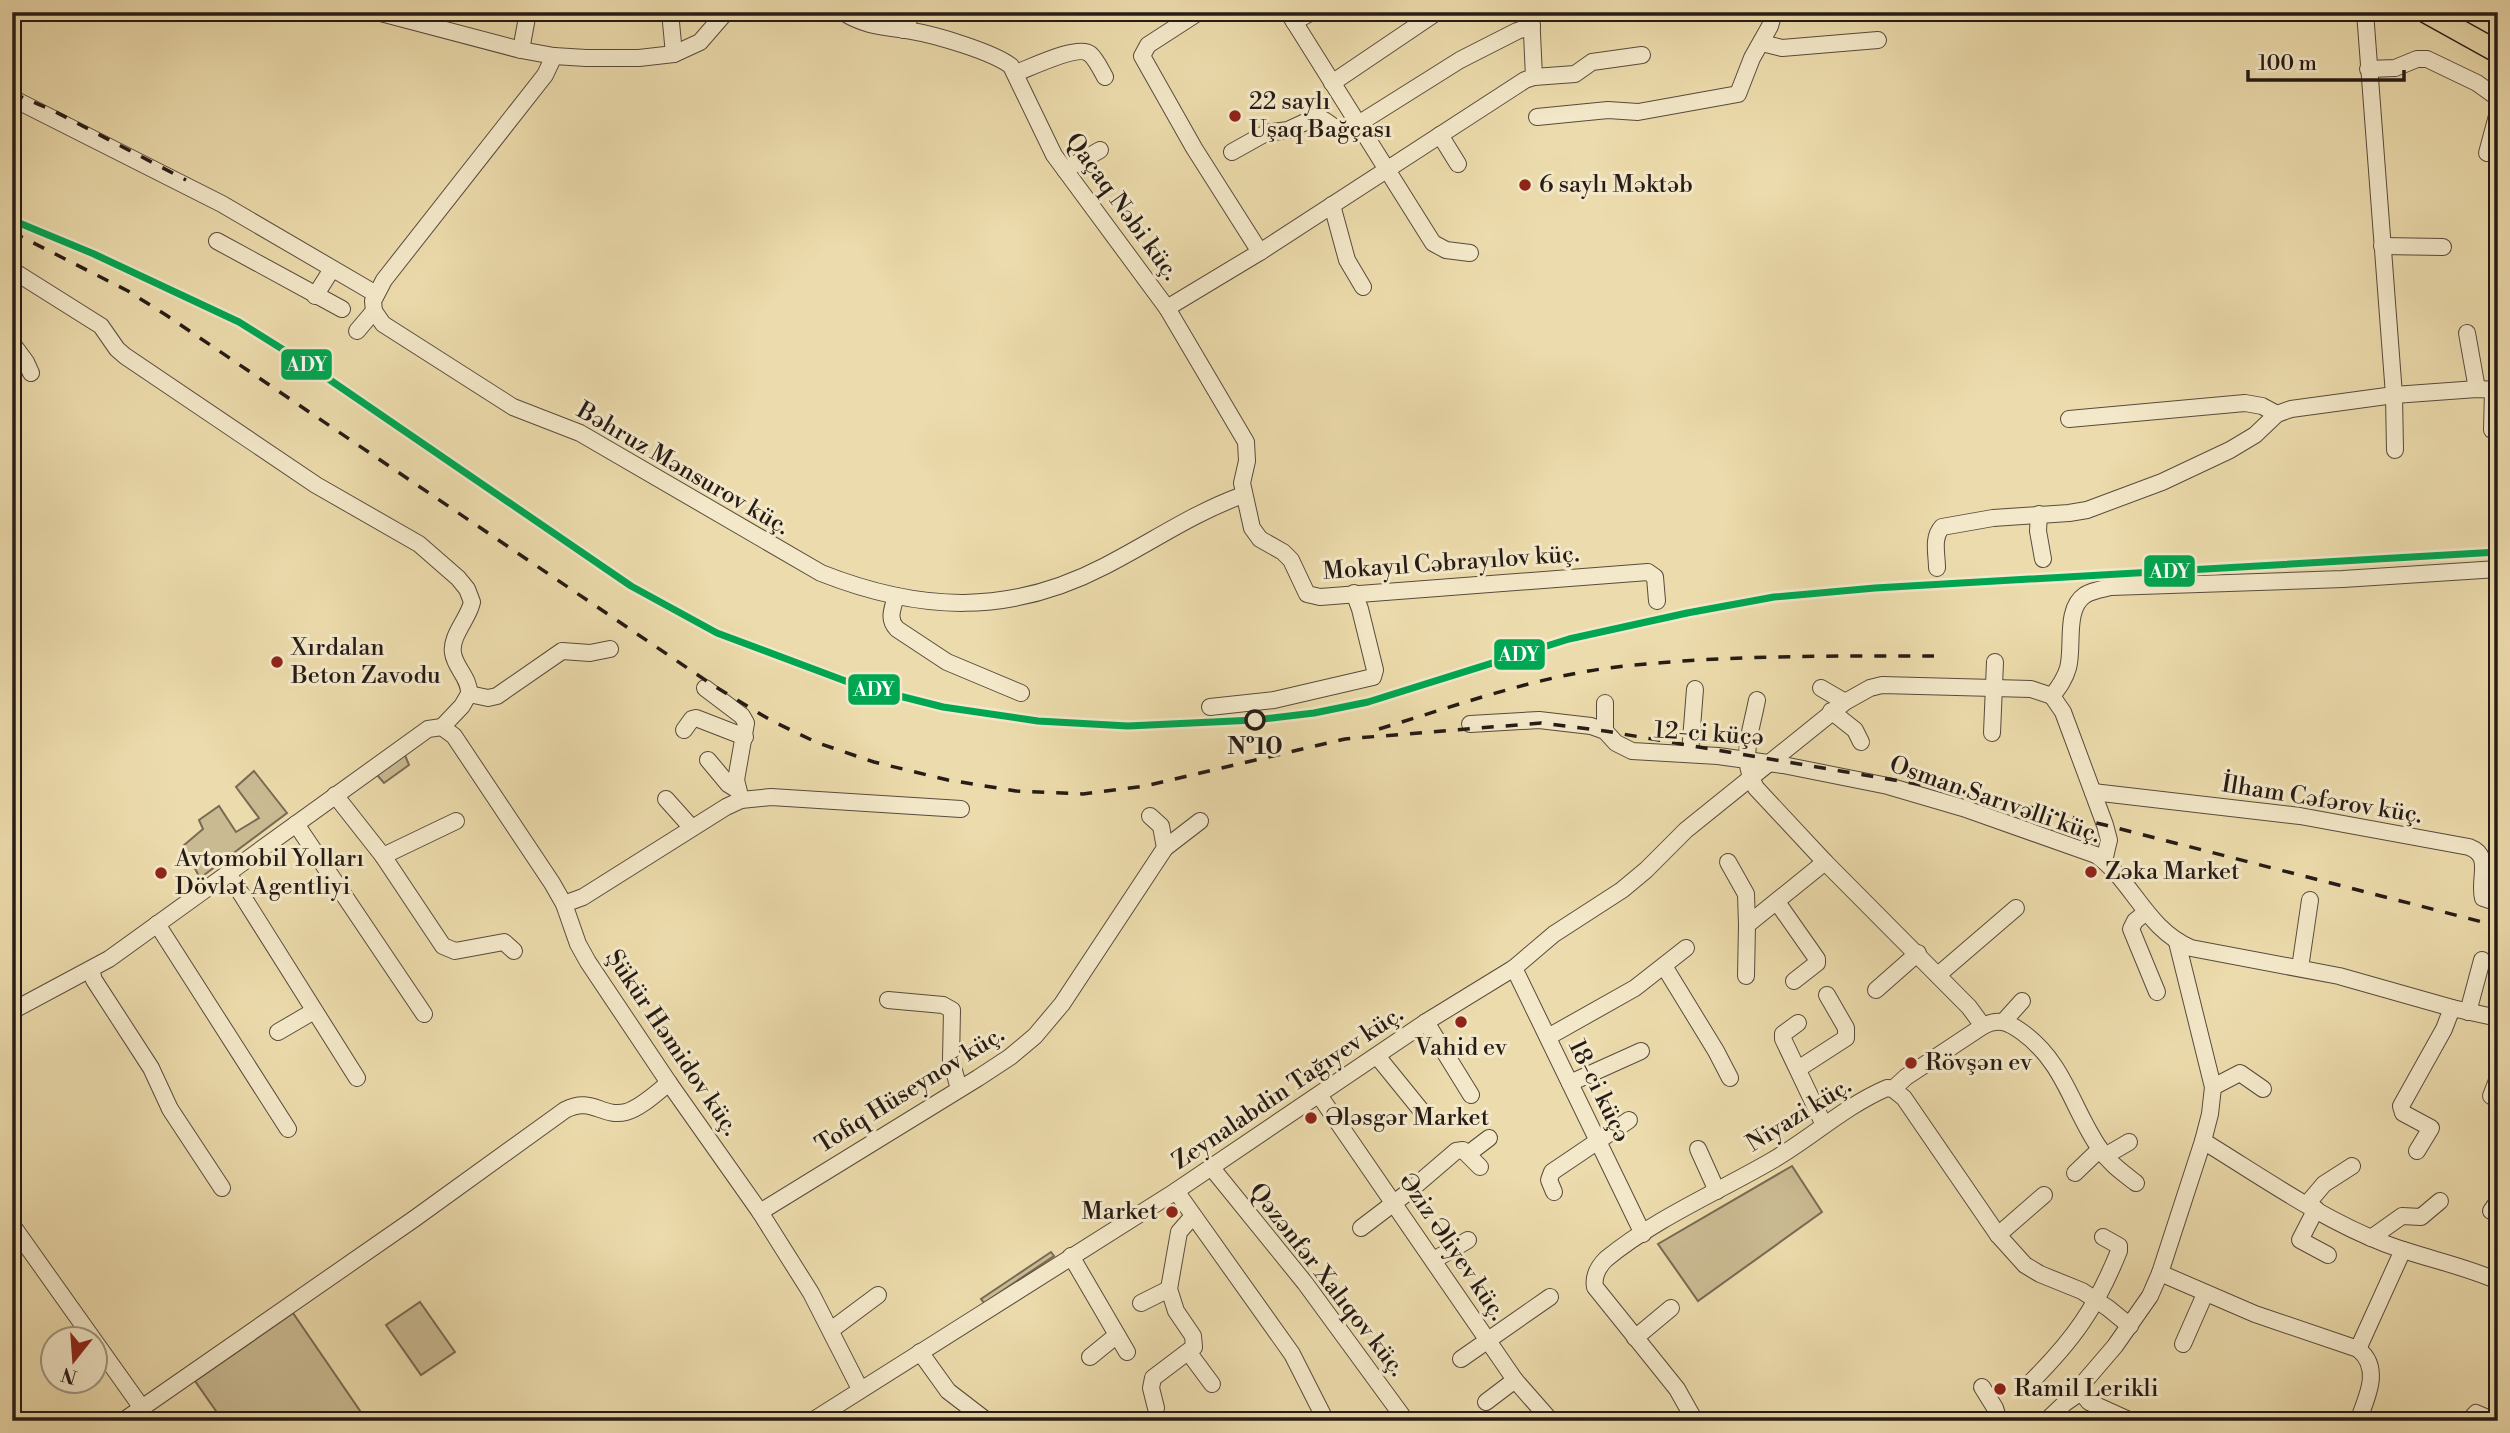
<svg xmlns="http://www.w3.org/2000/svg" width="2510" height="1433" viewBox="0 0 2510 1433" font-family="'Libre Bodoni',serif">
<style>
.green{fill:#caba92;stroke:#786a54;stroke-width:2}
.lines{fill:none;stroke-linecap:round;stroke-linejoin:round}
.minor-casing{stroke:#584b3c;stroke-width:18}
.highway-casing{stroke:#261b16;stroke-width:24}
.minor{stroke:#f3e8c9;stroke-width:16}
.highway{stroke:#ecdbac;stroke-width:21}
.rail{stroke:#261b16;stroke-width:3.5;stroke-dasharray:12 12;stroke-linecap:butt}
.rail-1-casing{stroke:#f3e8c9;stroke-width:12}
.rail-1{stroke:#00a651;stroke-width:7}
.poi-dot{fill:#8f2418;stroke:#f3e8c9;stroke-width:2.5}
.stop-dot{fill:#f3e8c9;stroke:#261b16;stroke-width:3.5}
.labels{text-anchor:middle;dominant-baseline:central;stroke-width:6;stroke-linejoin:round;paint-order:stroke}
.poi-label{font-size:24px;fill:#261b16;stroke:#f3e8c9;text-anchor:start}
.street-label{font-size:24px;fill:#261b16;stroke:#f3e8c9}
.stop-label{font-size:24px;font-weight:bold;fill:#261b16;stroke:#f3e8c9}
.line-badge{stroke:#f3e8c9;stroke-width:2.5}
.badge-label{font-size:19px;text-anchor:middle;font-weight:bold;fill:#fff}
</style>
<rect width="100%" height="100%" fill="#ecdbac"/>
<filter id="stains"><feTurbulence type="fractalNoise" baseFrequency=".00286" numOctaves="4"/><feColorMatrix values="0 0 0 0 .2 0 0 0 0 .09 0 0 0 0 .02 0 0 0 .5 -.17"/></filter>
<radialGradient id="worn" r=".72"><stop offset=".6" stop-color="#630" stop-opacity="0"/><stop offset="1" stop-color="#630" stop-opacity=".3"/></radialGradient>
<g class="green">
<polygon points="405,755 409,765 384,783 377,775"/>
<polygon points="254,771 287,813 200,878 183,846 203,829 199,820 219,806 236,832 259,818 236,787"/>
<polygon points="1792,1166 1822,1212 1698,1301 1658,1244"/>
<polygon points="1051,1252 1054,1256 984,1303 981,1299"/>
<polygon points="420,1302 455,1352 421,1375 386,1325"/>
<polygon points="293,1313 367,1421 223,1421 195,1381"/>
</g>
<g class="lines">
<g class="minor-casing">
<g id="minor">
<polyline points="377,12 521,50 554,56 586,58 639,58 674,54 700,42 726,12"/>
<polyline points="670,12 674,54"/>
<path d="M843,12C865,27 888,27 912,31C936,35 993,52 1011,66L1054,155L1167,308L1246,442L1247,461L1242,483L1252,528L1260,539L1283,552L1291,560L1307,594L1320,597L1648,572L1655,577L1657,601"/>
<polyline points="1199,12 1148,45 1142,56 1194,148 1260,252"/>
<polyline points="1288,12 1433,243 1446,250 1470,253"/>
<polyline points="1531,12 1534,77"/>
<polyline points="2365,12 2394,395 2395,450"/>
<polyline points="1294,22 1312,12"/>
<polyline points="903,30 913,12"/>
<polyline points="1762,43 1782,48 1878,40"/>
<polyline points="521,50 528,12"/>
<path d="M554,56L545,75L384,280L373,301L374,311L383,324L513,407L580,433L821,573C920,612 1009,616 1105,566C1152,542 1193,513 1243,495"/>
<polyline points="2368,69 2395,68 2417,59 2427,59 2477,83 2498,98"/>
<path d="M1016,73C1030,68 1078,44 1090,54C1096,59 1101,70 1105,77"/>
<polyline points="1332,83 1437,12"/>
<polyline points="12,98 222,204 376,294"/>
<polyline points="1537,117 1608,110 1638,112 1738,94 1752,58 1770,26 1774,12"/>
<polyline points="1440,135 1458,164"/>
<path d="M1232,152L1266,133L1288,130L1316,117C1328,118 1334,133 1347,131L1460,60L1517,31L1532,26"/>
<polyline points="2487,153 2498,112"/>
<polyline points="1065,170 1100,150"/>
<polyline points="1332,205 1347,260 1363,287"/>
<polyline points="217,241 342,309"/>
<polyline points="2382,246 2443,247"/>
<path d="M12,270L101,326L117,349L125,356L316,485L419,544L458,578L467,589L472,602C469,618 450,636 453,653C455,668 470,678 469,694L462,706L442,727"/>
<polyline points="315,296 332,269"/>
<polyline points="1167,308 1260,252 1525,80 1534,77 1575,74 1592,62 1642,55"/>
<polyline points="357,331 374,311"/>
<polyline points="2467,333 2477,389"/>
<polyline points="12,343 26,362 31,373"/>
<polyline points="2069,419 2245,403 2262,406 2277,414"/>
<polyline points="2492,430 2493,389"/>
<polyline points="2039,514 2038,531 2043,559"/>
<path d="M1937,568C1937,554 1932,538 1942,527L1993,518L2069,513L2087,510L2162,482L2230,450L2255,435L2277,414L2291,409L2394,395L2477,389L2498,390"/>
<path d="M896,596C893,608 887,619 897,629L947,662L1021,693"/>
<polyline points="705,688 742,716 746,723 736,780 741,800"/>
<polyline points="1821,688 1845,702"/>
<polyline points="469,694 488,698 497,696 562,651 590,653 610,649"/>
<path d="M2052,696C2059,687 2065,679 2068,668C2074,647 2064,609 2085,595C2093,590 2103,589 2111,587L2343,579L2498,569"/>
<polyline points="2052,696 2063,712 2105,825 2109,840 2104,861"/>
<path d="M1757,700C1751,732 1739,758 1756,788L1825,862L1969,1007L1983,1026L1906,1077L1893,1089"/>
<polyline points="1210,707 1274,700 1373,677 1375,670 1360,609 1354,593"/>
<polyline points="1831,711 1855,730 1861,742"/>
<path d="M1470,724L1539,720L1591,726L1605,731L1616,743L1632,751L1718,756L1783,765L1888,786L1963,808L2096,855C2133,881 2146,929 2191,948L2339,976L2452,1008L2498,1018"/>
<polyline points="442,727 454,736 552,883 564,904 578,944 588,962 669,1083 760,1212 811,1293 860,1389"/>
<polyline points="684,730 692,719 696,718 745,737"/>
<polyline points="1605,731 1605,703"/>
<polyline points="1992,733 1995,662"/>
<polyline points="1690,753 1695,689"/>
<polyline points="708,760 728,784 736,789"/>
<path d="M2093,792L2300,816L2469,847C2493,856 2478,878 2483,898L2498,903"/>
<polyline points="335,795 383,856 443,946 455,951 504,942 514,951"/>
<polyline points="666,799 691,827"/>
<polyline points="296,824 424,1014"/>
<polyline points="1165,848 1200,821"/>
<polyline points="383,856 456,821"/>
<polyline points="1728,862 1746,894 1747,925"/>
<polyline points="228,873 357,1078"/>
<polyline points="1777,902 1817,959 1817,963 1794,981"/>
<polyline points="564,904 583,897 726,807 741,800 771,797 961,809"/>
<polyline points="2145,913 2135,921 2131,929 2157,992"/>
<polyline points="157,924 288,1129"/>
<polyline points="1664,966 1716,1051 1730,1078"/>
<polyline points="1514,968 1643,1234"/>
<polyline points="2300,968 2310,900"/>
<polyline points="91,970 94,980 151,1068 170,1109 222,1188"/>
<polyline points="1938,975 2016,908"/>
<polyline points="1746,976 1747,925 1825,862"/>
<polyline points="1876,990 1918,953"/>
<polyline points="888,1000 943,1005 952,1010 951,1060 959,1089"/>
<polyline points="12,1011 109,959 428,729 442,727"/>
<polyline points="2468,1012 2482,960"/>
<polyline points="2004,1021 2022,1001"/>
<polyline points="1426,1022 1471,1095"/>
<polyline points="1798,1023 1783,1034 1783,1039 1824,1125"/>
<path d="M1983,1026C1999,1018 2008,1022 2022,1032C2065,1063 2072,1109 2100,1149C2109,1163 2123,1173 2136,1183"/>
<polyline points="278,1032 314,1011"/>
<polyline points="1548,1037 1635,988 1686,948"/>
<polyline points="1377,1056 1420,1109"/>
<polyline points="1798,1069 1846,1038 1846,1028 1827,995"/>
<polyline points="1570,1083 1641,1051"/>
<polyline points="2213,1087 2240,1073 2263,1089"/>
<polyline points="1319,1095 1515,1380 1551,1421"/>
<polyline points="2491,1096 2498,1078"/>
<path d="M2203,1141C2262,1177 2321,1219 2386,1244C2423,1258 2462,1265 2498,1281"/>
<polyline points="1698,1149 1717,1191"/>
<polyline points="2417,1151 2431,1128 2403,1113 2401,1106 2444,1029 2452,1008"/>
<polyline points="1468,1154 1489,1138"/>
<polyline points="2105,1156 2129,1142"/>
<polyline points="1211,1167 1305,1283 1406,1421"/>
<polyline points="2075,1173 2100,1149"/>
<polyline points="1176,1191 1292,1354 1326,1421"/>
<polyline points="1554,1192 1549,1180 1552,1172 1629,1120"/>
<polyline points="2307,1204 2324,1184 2352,1166"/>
<polyline points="2316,1209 2300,1240 2328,1255"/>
<polyline points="2491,1211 2498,1201"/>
<polyline points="760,1212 978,1078 1010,1057 1035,1036 1062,1004 1165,848 1161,826 1150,816"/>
<polyline points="12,1225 142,1408"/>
<polyline points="1361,1228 1407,1193 1456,1151 1463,1150 1480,1167"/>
<polyline points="1998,1235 2044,1195"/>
<polyline points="2371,1238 2402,1216 2421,1217 2440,1201"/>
<polyline points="1071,1256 1127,1352"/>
<polyline points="1434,1260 1468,1240"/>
<polyline points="2160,1273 2255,1314 2358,1349 2403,1250"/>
<polyline points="1141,1303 1169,1289"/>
<polyline points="831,1330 878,1295"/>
<polyline points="1635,1338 1671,1308"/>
<polyline points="2183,1344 2205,1294"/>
<path d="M2358,1349C2382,1368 2367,1397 2358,1421"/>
<polyline points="920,1352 948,1391 987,1421"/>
<polyline points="1189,1353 1212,1384"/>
<polyline points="1090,1357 1117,1335"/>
<polyline points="1461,1359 1550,1297"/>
<path d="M2031,1382C2074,1339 2096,1308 2119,1251V1246L2103,1237"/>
<polyline points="1982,1387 1995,1408 1999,1421"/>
<polyline points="2081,1392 2089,1402 2131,1421"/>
<polyline points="1486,1402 1515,1380"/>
<polyline points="1156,1408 1151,1388 1153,1378 1194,1347 1193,1336 1176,1311 1169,1289 1179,1232 1193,1216"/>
<path d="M123,1421L414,1219L565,1110C592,1096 602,1118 626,1112C641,1108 657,1092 669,1083"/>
<polyline points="812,1421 1176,1191 1426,1022 1514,968 1554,934 1622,890 1646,870 1686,830 1845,702 1870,688 1882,685 2031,689 2052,696"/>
<path d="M1695,1421L1677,1389L1595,1287C1593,1276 1598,1267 1606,1259C1656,1218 1718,1192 1773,1160C1811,1138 1845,1106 1887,1088L1893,1089L1904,1098L1998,1235L2025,1265L2040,1274L2082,1291L2108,1308L2130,1326"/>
<polyline points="2046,1421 2065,1403 2081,1392 2085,1381 2115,1346 2150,1296 2160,1273 2203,1141 2210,1114 2213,1087 2177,942"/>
<polyline points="2469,1421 2476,1413 2495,1421"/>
</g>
</g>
<g class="highway-casing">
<polyline id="highway" points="2426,12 2498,52"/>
</g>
<use href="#minor" class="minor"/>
<use href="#highway" class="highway"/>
<g class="rail">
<polyline points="12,93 52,110 186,180"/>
<polyline points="12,232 128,291 166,315 714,686 772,721 818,743 874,762 948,780 1016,791 1083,794 1145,786 1345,739 1541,723 1605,731 1970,793 2105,825 2498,926"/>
<path d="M1379,729C1459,705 1542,674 1626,666C1728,655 1831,656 1934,656"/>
</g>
<g class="rail-1-casing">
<polyline id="rail-1" points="12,220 94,254 239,322 311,367 631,586 717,633 856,685 943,707 1038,721 1128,726 1255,720 1314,713 1368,702 1569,639 1687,613 1774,597 1875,588 2498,552"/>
</g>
<use href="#rail-1" class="rail-1"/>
</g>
<g class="poi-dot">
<circle cx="1235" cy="116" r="7"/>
<circle cx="1525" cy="185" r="7"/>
<circle cx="277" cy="662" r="7"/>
<circle cx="2091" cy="872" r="7"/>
<circle cx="161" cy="873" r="7"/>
<circle cx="1461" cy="1022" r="7"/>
<circle cx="1911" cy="1063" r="7"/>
<circle cx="1311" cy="1118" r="7"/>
<circle cx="1172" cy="1212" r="7"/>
<circle cx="2000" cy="1389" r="7"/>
</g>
<circle class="stop-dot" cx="1255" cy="720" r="9"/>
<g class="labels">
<g class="poi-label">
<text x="1249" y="102">22 saylı<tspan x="1249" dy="28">Uşaq Bağçası</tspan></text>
<text x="1539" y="185">6 saylı Məktəb</text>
<text x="291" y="648">Xırdalan<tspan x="291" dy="28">Beton Zavodu</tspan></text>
<text x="175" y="859">Avtomobil Yolları<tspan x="175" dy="28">Dövlət Agentliyi</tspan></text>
<text x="2105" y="872">Zəka Market</text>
<text x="1461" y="1048" text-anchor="middle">Vahid ev</text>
<text x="1925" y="1063">Rövşən ev</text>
<text x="1325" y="1118">Ələsgər Market</text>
<text x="1158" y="1212" text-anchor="end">Market</text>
<text x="2014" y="1389">Ramil Lerikli</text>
</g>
<g class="street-label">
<text transform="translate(1122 207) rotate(54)">Qaçaq Nəbi küç.</text>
<text transform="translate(683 469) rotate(30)">Bəhruz Mənsurov küç.</text>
<text transform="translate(1451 563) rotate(-4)">Mokayıl Cəbrayılov küç.</text>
<text transform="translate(1709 734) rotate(4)">12-ci küçə</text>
<text transform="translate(1995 800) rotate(19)">Osman Sarıvəlli küç.</text>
<text transform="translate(2322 800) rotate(9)">İlham Cəfərov küç.</text>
<text transform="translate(672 1043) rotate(56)">Şükür Həmidov küç.</text>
<text transform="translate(1288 1088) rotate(-34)">Zeynalabdin Tağıyev küç.</text>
<text transform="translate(910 1090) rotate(-32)">Tofiq Hüseynov küç.</text>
<text transform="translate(1599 1091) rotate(64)">18-ci küçə</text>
<text transform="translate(1799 1115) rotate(-32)">Niyazi küç.</text>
<text transform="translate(1452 1247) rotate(56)">Əziz Əliyev küç.</text>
<text transform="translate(1327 1280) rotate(52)">Qəzənfər Xalıqov küç.</text>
</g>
<g class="stop-label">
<text x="1255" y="747">№10</text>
</g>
</g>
<g class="line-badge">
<rect x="280" y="348" width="53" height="33" rx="7" fill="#00a651"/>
<rect x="2143" y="554" width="53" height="34" rx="7" fill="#00a651"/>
<rect x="1493" y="638" width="53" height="33" rx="7" fill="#00a651"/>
<rect x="847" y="673" width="54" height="33" rx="7" fill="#00a651"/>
</g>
<g class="badge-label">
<text x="307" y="371">ADY</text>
<text x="2170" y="578">ADY</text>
<text x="1519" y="661">ADY</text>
<text x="874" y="696">ADY</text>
</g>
<rect width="2510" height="1433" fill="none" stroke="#ecdbac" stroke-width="42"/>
<rect x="14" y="14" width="2482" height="1405" fill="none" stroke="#261b16" stroke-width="3.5"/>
<rect x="21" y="21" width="2468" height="1391" fill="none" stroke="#261b16" stroke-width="2"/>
<g transform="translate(74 1360) rotate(197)"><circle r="33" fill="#f3e8c9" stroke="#a19681" stroke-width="2"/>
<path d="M0-5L12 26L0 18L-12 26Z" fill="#8f2418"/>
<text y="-10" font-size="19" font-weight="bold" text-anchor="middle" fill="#261b16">N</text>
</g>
<path d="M2248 70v10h156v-10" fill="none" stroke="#261b16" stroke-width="3.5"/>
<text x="2258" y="70" font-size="21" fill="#261b16" stroke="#f3e8c9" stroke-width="5" paint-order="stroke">100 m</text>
<rect width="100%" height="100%" filter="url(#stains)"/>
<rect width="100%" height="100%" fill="url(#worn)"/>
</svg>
